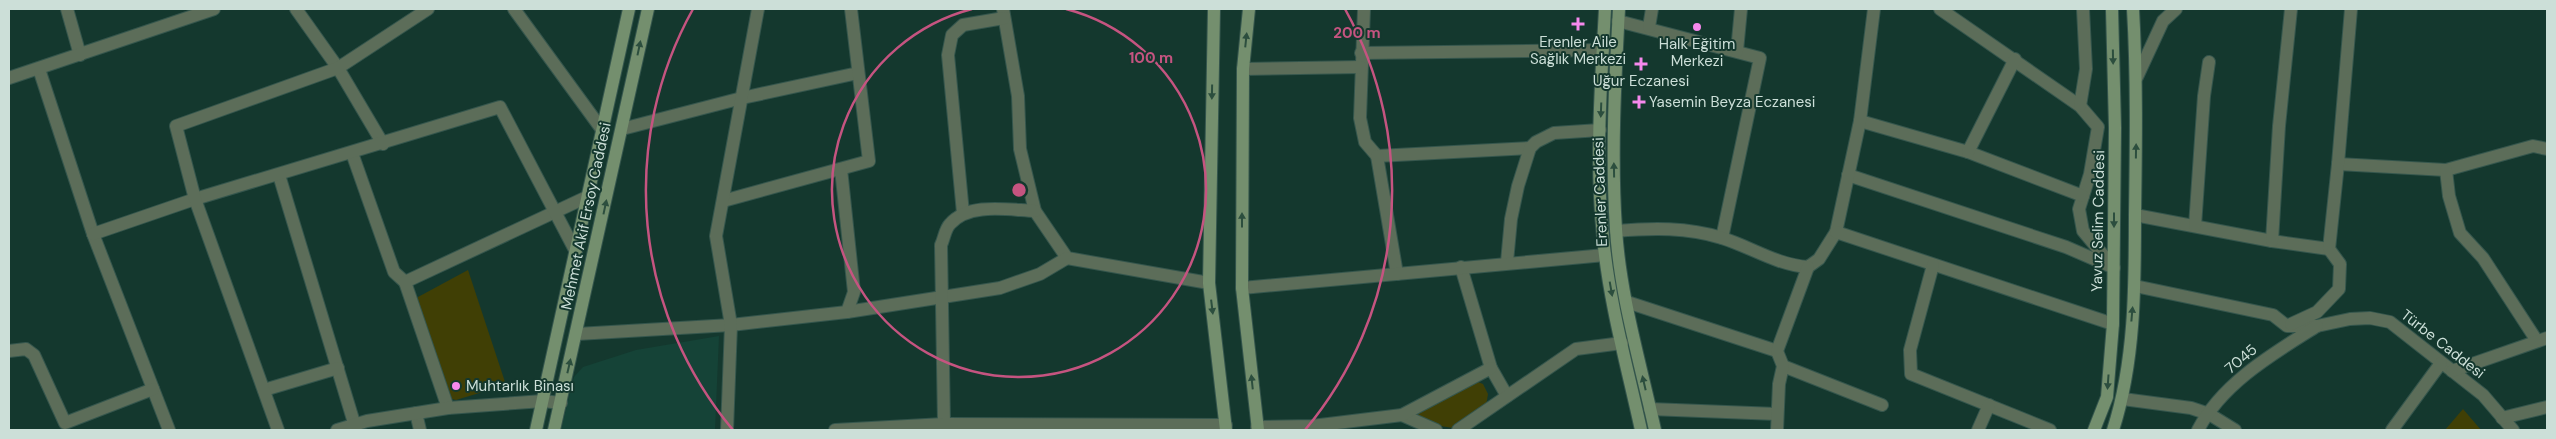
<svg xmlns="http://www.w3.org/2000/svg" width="2556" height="439" viewBox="0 0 2556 439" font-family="'DM Sans',sans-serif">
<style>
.built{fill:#154337}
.green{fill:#403f05}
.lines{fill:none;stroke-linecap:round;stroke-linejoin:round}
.street-casing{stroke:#35564d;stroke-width:14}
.secondary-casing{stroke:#35564d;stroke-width:14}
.street{stroke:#5c6d59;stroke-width:12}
.secondary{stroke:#748f6e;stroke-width:12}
.oneway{fill:#2c4e3e}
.ring{fill:none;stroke:#c55480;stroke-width:2.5}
.poi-dot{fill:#f689ed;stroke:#14382e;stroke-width:2}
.labels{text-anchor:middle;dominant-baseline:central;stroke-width:4;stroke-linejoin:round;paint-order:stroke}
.poi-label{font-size:15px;fill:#ccdfd8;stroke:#14382e}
.street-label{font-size:15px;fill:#ccdfd8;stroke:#14382e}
.centre{fill:#c55480;stroke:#14382e;stroke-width:2.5}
.ring-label{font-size:15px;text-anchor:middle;font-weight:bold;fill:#c55480;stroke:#14382e;stroke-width:4;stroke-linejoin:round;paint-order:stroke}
</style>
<rect width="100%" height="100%" fill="#14382e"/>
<polygon class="built" points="719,336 715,430 561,430 574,377 583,367 636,350"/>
<g class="green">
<polygon points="468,270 506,385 456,400 452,399 417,301 418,297"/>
<polygon points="1478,382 1483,384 1488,394 1486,406 1453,428 1434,425 1416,416 1420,411"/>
<polygon points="2463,409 2481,430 2445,430"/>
</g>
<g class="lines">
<g class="street-casing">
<g id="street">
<polyline points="67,9 80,55"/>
<polyline points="296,9 338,68 383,144"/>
<polyline points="514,9 603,131"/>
<polyline points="1003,9 1018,96 1020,149 1035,211 1067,258 1209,283"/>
<polyline points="1364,9 1360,118 1365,142 1377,156 1530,148"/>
<polyline points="1940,9 2080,106 2098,127 2090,174 2079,209 2083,231 2114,268"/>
<polyline points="1618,21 1760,58 1722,238"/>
<polyline points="1649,27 1652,9"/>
<polyline points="1737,51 1741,9"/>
<polyline points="1361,53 1603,50"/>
<polyline points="39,69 93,234 169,430"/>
<polyline points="1243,69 1361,67"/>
<polyline points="2137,77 2163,21 2176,9"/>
<polyline points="9,78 214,9"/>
<polyline points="2080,106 2086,69 2083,9"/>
<polyline points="1860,121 1968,152 2083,196"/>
<polyline points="622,129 742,98 858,73"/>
<polyline points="1968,152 2015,59"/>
<polyline points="352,153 394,272 405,282 589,196"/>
<polyline points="1377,156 1397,274"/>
<polyline points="2338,164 2446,170 2533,146 2547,149"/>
<polyline points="2446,170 2449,196 2460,233 2483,258 2537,341"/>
<polyline points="279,175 355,426"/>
<polyline points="1848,175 2066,247 2110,266"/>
<polyline points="723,201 869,161 851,9"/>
<polyline points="963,213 948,55 952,35 963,25 1004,18"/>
<polyline points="2135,215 2272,241 2329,249"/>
<polyline points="2195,226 2204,96 2209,62"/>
<path d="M1616,231C1652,228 1687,227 1722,238C1751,247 1777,265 1808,267L1819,259L1836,232L1860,121L1874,9"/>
<polyline points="1836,232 2113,324"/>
<polyline points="93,234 195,199 500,107 576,252"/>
<polyline points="2272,241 2279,126 2291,9"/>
<polyline points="1507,262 1511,219 1518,186 1530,148 1536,142 1554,133 1600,130"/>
<polyline points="1933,265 1910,350 1911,374 2050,430"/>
<polyline points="1461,267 1491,368 1507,396"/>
<polyline points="405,282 448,408"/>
<polyline points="2135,286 2273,315 2287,326 2317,326 2350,319 2370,318 2390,322 2483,395 2513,430"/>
<polyline points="1242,288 1605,255"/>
<polyline points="1627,302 1777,351"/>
<polyline points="847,312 1000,288 1040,274 1067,258"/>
<polyline points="2291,324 2317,312 2339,289 2340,264 2329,249 2338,164 2351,9"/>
<polyline points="577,334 731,325 847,312 854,292 841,169"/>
<polyline points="9,351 26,349 34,355 65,423 153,389"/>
<polyline points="1783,366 1882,405"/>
<polyline points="2452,371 2547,338"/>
<polyline points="264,390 338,368"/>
<polyline points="2123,399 2191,408 2209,414 2235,430"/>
<polyline points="1650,409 1777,414"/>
<polyline points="416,413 420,430"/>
<polyline points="1402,415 1436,430"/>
<polyline points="2502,418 2547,407"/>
<path d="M944,424L941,245C944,239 945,229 950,224C969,202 1009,210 1035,211"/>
<polyline points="1257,427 1312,426 1402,415 1491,368"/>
<polyline points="278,430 195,199 176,126 338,68 428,9"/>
<polyline points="337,430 367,421 448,408 543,401 561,403"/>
<polyline points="727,430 731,325 716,236 758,9"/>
<polyline points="835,430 944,424 1226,425"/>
<polyline points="1458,430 1576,349 1622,343"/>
<polyline points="1777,430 1779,384 1783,366 1777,351 1808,267"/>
<polyline points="1978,430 1989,405"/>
<path d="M2198,430C2222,383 2274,353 2317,326"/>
<polyline points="2392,430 2441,363"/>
</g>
</g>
<g class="secondary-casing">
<g id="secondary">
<polyline points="1214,9 1209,283 1226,430"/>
<polyline points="1249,9 1243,69 1242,288 1258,430"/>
<path d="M1605,9C1601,84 1595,161 1603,237C1609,302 1627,366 1641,430"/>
<path d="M1619,9C1615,82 1611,156 1616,229C1620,296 1641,365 1655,430"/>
<polyline points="536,430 629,9"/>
<polyline points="554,430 648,9"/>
<polyline points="2094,430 2107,397 2113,324 2115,128 2112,9"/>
<path d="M2113,430C2135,362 2135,286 2135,215C2136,146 2137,78 2133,9"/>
</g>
</g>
<use href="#street" class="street"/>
<use href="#secondary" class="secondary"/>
</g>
<defs><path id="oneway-solid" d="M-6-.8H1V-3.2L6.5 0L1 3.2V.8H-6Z" transform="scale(1.25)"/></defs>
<g class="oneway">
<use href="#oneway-solid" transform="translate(1246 40) rotate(-84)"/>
<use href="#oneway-solid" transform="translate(639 48) rotate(-78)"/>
<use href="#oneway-solid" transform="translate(2113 57) rotate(89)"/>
<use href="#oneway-solid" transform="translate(1212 92) rotate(91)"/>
<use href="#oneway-solid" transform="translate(1601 110) rotate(92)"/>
<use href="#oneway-solid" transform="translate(2136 151) rotate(-89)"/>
<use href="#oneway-solid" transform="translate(1614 170) rotate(-91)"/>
<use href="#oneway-solid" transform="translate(605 207) rotate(-78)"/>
<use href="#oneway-solid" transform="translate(1242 220) rotate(-90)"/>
<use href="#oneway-solid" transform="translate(2114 220) rotate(90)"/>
<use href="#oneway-solid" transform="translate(1611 289) rotate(80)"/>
<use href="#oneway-solid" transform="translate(1212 307) rotate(83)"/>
<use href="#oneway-solid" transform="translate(2132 314) rotate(-85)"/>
<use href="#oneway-solid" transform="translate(569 366) rotate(-77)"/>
<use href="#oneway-solid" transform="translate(1252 382) rotate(-96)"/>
<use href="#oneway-solid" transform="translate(2108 382) rotate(94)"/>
<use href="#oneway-solid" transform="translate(1644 383) rotate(-103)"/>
</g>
<g class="ring">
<path d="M1066 9A187 187 0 1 1 972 9"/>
<path d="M733 430A373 373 0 0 1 693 9M1345 9A373 373 0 0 1 1305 430"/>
</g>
<g class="poi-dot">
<path d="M1575.5 16.5h5v5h5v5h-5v5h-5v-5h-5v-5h5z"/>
<circle cx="1697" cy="27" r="5"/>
<path d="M1638.5 56.5h5v5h5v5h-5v5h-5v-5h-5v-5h5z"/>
<path d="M1636.5 94.5h5v5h5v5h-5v5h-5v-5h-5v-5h5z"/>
<circle cx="456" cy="386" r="5"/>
</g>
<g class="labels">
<g class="poi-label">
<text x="1578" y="42">Erenler Aile<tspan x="1578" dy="17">Sağlık Merkezi</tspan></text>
<text x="1697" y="44">Halk Eğitim<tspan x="1697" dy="17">Merkezi</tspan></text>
<text x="1641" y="81">Uğur Eczanesi</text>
<text x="1649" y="102" text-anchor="start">Yasemin Beyza Eczanesi</text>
<text x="466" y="386" text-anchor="start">Muhtarlık Binası</text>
</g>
<g class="street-label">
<text transform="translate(1600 192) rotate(-92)">Erenler Caddesi</text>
<text transform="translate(586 216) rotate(-78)">Mehmet Akif Ersoy Caddesi</text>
<text transform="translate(2098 221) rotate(-89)">Yavuz Selim Caddesi</text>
<text transform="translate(2443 344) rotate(38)">Türbe Caddesi</text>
<text transform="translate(2241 359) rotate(-40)">7045</text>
</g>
</g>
<circle cx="1019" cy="190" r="8" class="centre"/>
<g class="ring-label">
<text x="1357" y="38">200 m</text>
<text x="1151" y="63">100 m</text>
</g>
<rect width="2556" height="439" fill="none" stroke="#ccdfd8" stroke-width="20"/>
</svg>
